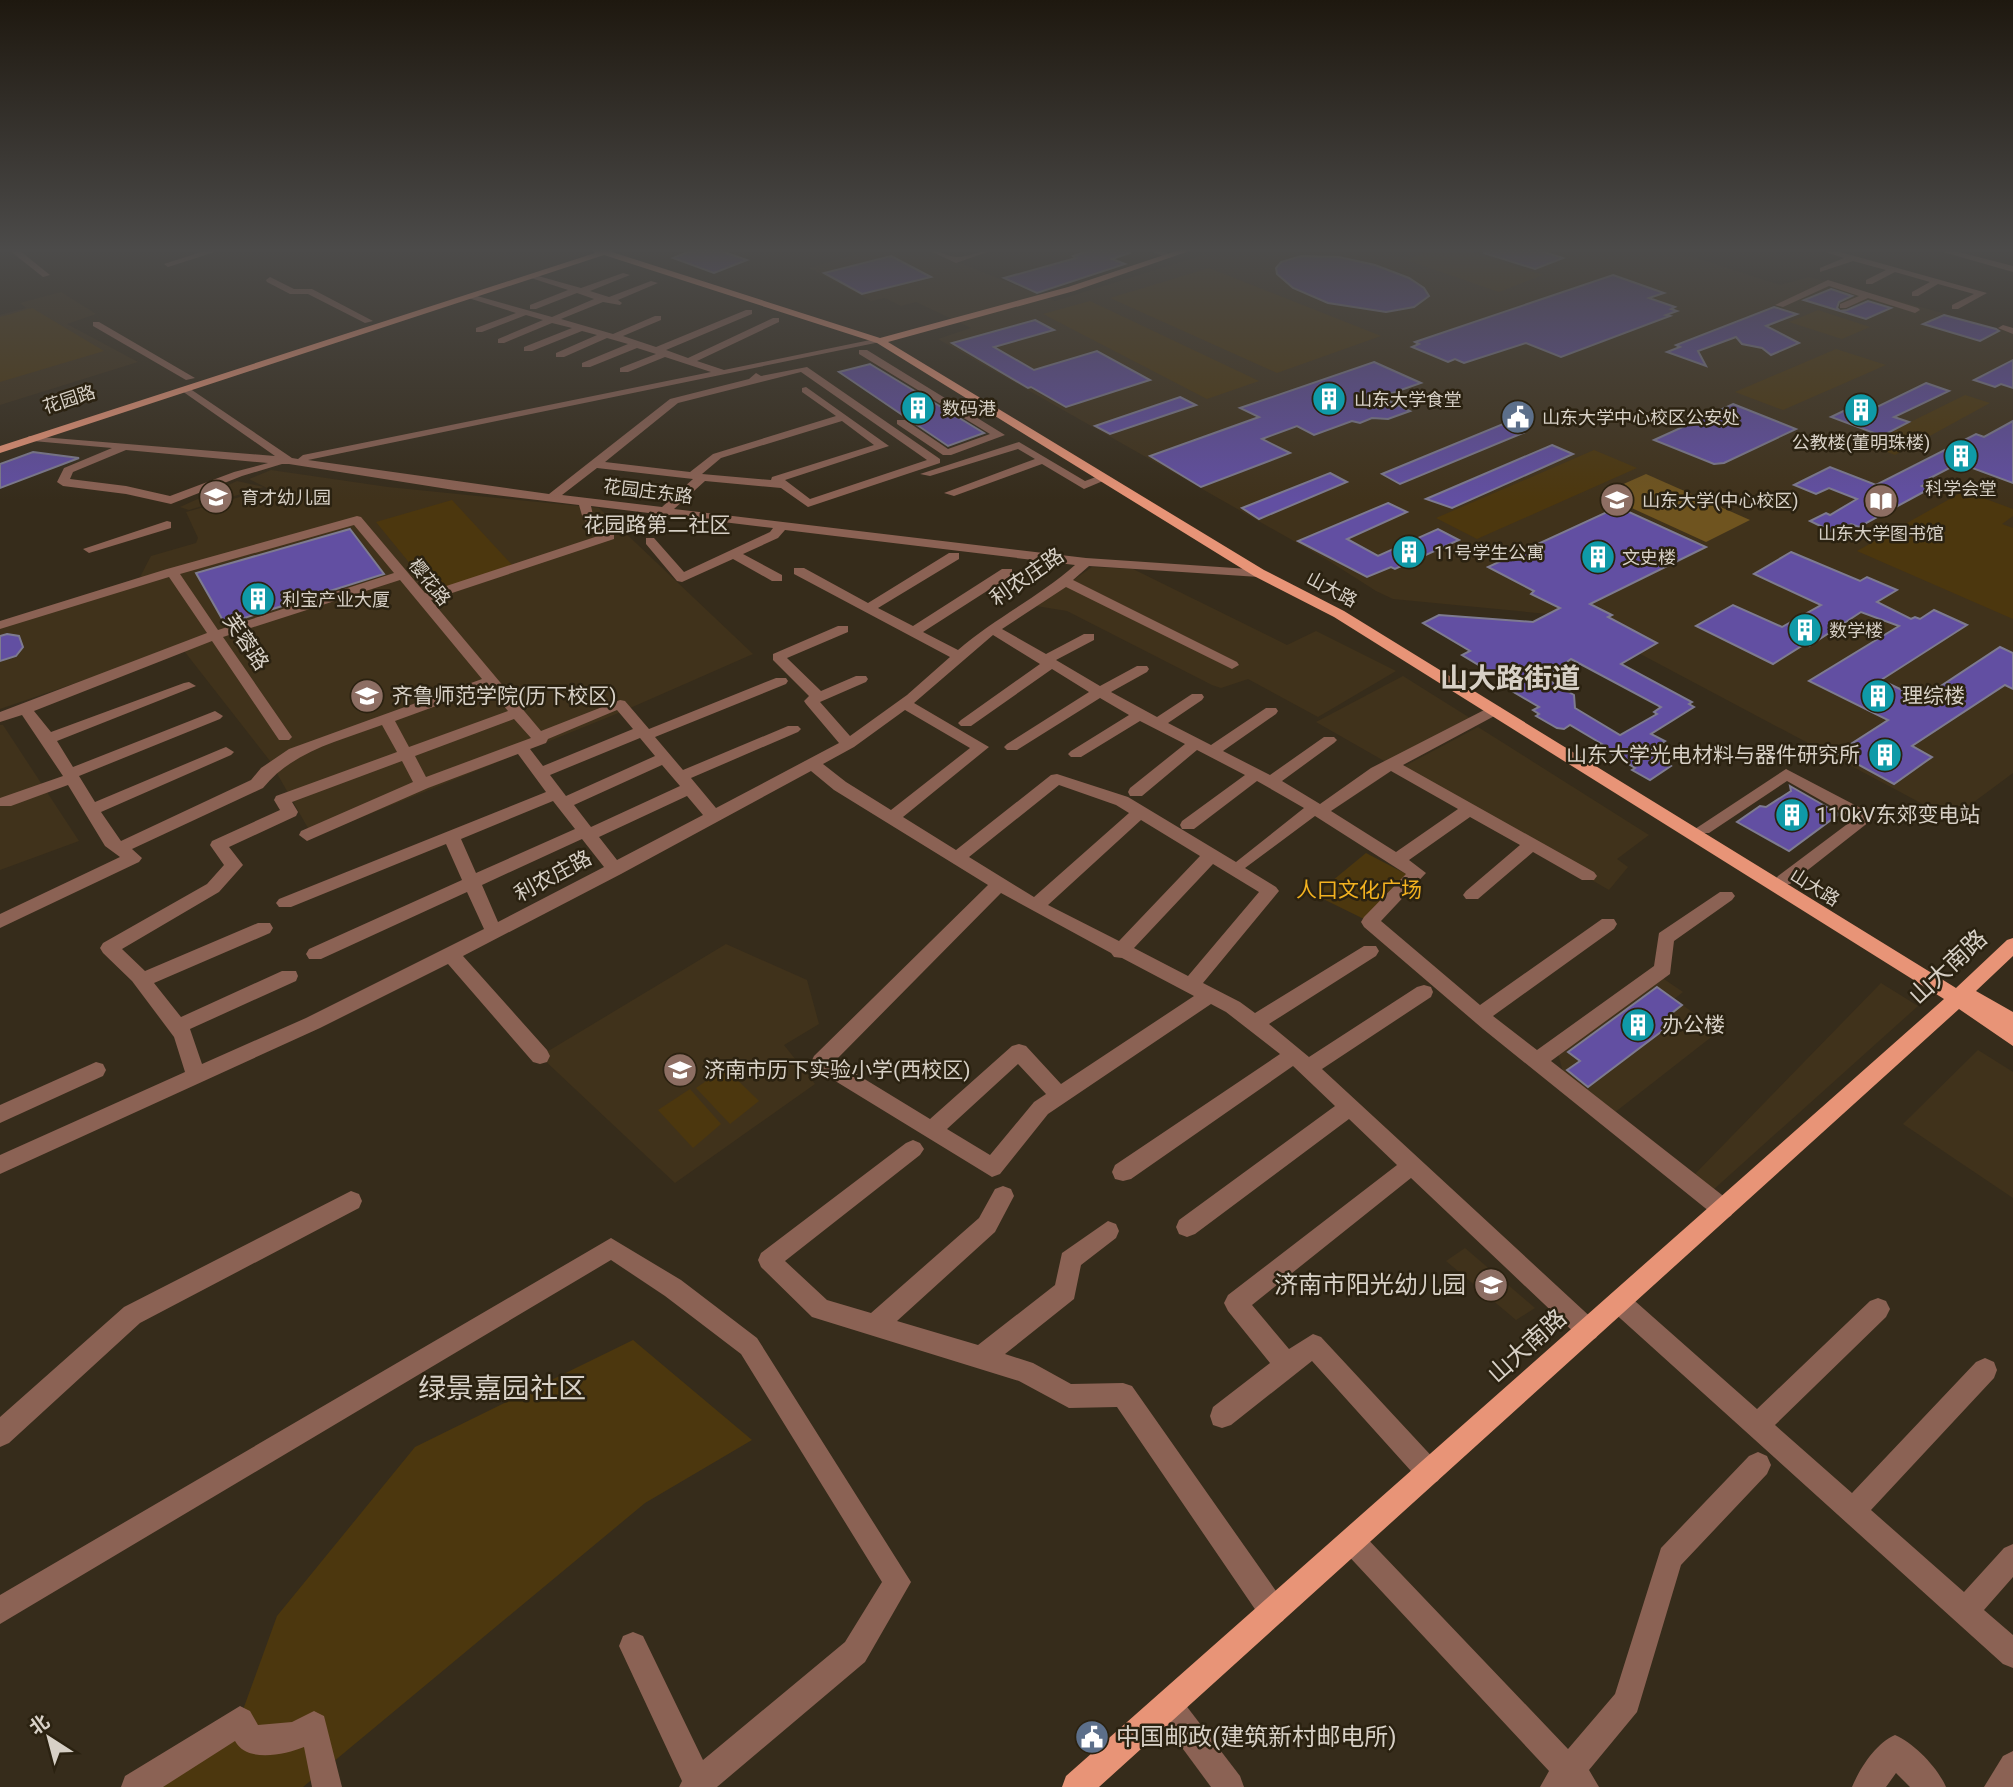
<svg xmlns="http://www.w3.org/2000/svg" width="2013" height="1787" viewBox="0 0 2013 1787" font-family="Roboto,'Noto Sans SC',sans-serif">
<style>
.built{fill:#40321b}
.green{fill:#4c370e}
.forest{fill:#6f541f}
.building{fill:#624fa2;stroke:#7e7b90;stroke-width:2;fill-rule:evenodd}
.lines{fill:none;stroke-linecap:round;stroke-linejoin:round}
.minor{fill:#8b6254;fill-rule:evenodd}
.major{fill:#e89477;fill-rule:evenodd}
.labels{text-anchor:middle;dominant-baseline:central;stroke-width:5;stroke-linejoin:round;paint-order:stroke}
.far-street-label{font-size:18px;fill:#d7d0c6;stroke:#2b2211}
.far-poi-label{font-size:18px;fill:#d7d0c6;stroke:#2b2211;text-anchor:start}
.far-quarter-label{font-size:21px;fill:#d7d0c6;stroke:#2b2211}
.street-label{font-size:21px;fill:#d7d0c6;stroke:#2b2211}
.poi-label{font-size:21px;fill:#d7d0c6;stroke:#2b2211;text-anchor:start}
.park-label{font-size:21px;fill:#f3b220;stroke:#2b2211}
.near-street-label{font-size:24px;fill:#d7d0c6;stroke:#2b2211}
.near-poi-label{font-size:24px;fill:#d7d0c6;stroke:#2b2211;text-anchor:end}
.district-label{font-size:28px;font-weight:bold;fill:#d7d0c6;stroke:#2b2211}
.near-quarter-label{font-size:28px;fill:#d7d0c6;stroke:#2b2211}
</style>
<rect width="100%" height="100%" fill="#362c1b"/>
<g class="built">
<polygon points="869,250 885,250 898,255 912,250 928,250 1055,301 1220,250 1377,250 1399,257 1417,250 1682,250 1678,252 1780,285 1809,277 2013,332 2013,773 1951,819 1569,616 1393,599 1376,591 1329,561 938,339 971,328 916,302 901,306 885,298 871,301 809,268"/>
<polygon points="61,292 96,314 67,324 138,362 0,405 0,315 26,308 20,303"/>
<polygon points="271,470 388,487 599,508 753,654 621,712 313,837 270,761 181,647 0,709 0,627 142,583 140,577 151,556 196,543 198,538 186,512 269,489 249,479"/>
<polygon points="237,481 264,487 189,510 180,507"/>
<polygon points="1092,567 1133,569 1287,645 1316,631 1396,671 1318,717 1248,679 1221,688 1212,685 1067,611 1036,606"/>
<polygon points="1403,676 1470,718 1386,762 1316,722"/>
<polygon points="0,725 3,725 79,841 0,870"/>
<polygon points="1478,727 1649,835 1617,859 1628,867 1609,890 1399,769"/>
<polygon points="726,944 807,980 819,1024 784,1045 815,1084 675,1183 540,1056"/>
<polygon points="1652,971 1683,992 1674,999 1719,1031 1614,1113 1563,1072 1555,1042"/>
<polygon points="1881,983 1918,1006 1713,1190 1694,1175"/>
<polygon points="1978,1050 2013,1072 2013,1198 1903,1124"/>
<polygon points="1465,1248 1535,1308 1516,1320 1446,1261"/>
</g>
<g class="green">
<polygon points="1431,250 1466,250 1543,275 1499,292 1406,260"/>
<polygon points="1209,268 1381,336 1277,373 1110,298"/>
<polygon points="1090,301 1259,381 1207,399 1043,314"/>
<polygon points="32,308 104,351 0,382 0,317"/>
<polygon points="1818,310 1870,327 1842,339 1789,322"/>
<polygon points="1836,349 1886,365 1783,410 1735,392"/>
<polygon points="1965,395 1990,403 1895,455 1866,444"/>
<polygon points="1594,450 1637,468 1477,539 1436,518"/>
<polygon points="1964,491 2013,509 2013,516 2002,524 2013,528 2013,619 1857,551"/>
<polygon points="452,500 514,567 434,593 376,522"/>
<polygon points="1366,853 1408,875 1364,919 1315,895"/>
<polygon points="725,1068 759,1101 730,1124 696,1088"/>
<polygon points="690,1089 721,1124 693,1148 658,1110"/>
<polygon points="633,1340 752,1440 645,1503 303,1787 132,1787 240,1718 277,1616 415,1447"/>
</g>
<polygon class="forest" points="1646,474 1750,520 1706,542 1601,494"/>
<g class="building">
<polygon points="693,250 718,250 747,260 714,273 673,258"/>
<polygon points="1092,250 1130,250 1130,253 1112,259 1125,264 1037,293 1004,278 1076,258 1073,256"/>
<polygon points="1485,250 1538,250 1563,258 1535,269 1484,253"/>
<polygon points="891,256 931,277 862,294 824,273"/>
<polygon points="1301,256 1339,257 1375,265 1409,278 1424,288 1429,296 1414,307 1386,312 1328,303 1293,288 1277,274 1276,268 1281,262"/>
<polygon points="1613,275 1664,293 1649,298 1675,307 1671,309 1677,311 1666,315 1670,316 1561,357 1526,343 1464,363 1455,359 1448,362 1412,347 1419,344 1415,342"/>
<polygon points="1831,289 1852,296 1839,302 1837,308 1840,311 1847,310 1868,301 1891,308 1866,319 1804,300"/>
<polygon points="1774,307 1797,314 1766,326 1799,343 1771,355 1762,348 1742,344 1736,337 1698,351 1706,366 1667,352 1680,347 1676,345"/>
<polygon points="1944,315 1996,329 1999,331 1980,341 1923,324"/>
<polygon points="1035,320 1054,330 994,347 1034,370 1097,351 1150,380 1066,407 1031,387 1028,388 952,343"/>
<polygon points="2013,360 2013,388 2001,384 1995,387 1974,380"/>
<polygon points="1374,362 1421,383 1381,397 1410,411 1388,419 1372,418 1360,423 1352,421 1314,435 1297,426 1262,439 1290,453 1201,487 1150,456 1259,417 1240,408"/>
<polygon points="870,364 984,433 948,446 839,372"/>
<polygon points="1926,383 1949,391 1894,417 1909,422 1882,436 1831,417 1858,404 1873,409"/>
<polygon points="1180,397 1196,405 1110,434 1095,426"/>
<polygon points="1733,404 1796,429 1724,463 1714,464 1654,440"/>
<polygon points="2013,421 2013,483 1959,463 1930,478 1934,480 1922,486 1929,489 1859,527 1851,524 1835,533 1810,521 1826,513 1830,515 1857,499 1829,488 1816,494 1794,485 1830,467 1876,485 1976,434 1984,437"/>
<polygon points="1503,424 1523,433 1400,484 1382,474"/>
<polygon points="1552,445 1573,454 1452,508 1426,499"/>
<polygon points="33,452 79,458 0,488 0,464"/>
<polygon points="1330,473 1347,482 1259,519 1242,508"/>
<polygon points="1388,503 1407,512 1347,539 1378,556 1438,529 1459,540 1395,569 1391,567 1367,577 1298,541"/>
<path d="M1618,507L1706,547L1590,604L1612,615L1608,617L1657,643L1621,664L1692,702L1689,704L1694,707L1651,734L1665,741L1650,751L1671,766L1650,780L1632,770L1635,768L1599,746L1602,744L1570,725L1564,729L1557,728L1536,716L1539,714L1533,710L1539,707L1500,684L1505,681L1462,655L1470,651L1423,623L1439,615L1533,622L1560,608L1531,594L1534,591L1488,567ZM1571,659L1661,707L1654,712L1657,714L1620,735L1575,708L1574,695L1545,678Z"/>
<polygon points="350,529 384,574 225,624 196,573"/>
<polygon points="1791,552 1860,581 1867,577 1897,590 1877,602 1911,619 1915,617 1920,619 1934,610 1967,625 1881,680 1921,699 2000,647 2013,653 2013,689 2005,685 1912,746 1932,757 1894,784 1837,753 1888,720 1809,681 1899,626 1861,612 1809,646 1805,644 1773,664 1696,626 1733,605 1782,627 1821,605 1754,574"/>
<polygon points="7,634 19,636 23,647 16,656 0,661 0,636"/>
<polygon points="1790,786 1839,814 1789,851 1737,822 1760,806 1766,807 1791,791"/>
<polygon points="1657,987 1682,1005 1667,1017 1674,1022 1588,1087 1567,1070 1580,1061 1568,1052"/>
</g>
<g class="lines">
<g class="minor">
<polygon points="9,250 19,250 50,275 43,277"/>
<polygon points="207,250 221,250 168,267 164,264"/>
<path d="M928,250C939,250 948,257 957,257C969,257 981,250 993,250L956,263Z"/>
<polygon points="1149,250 1162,250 1171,255 1167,258"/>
<polygon points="1819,250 1833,250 1987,293 1958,309 1952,309 1952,305 1974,294 1938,284 1918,296 1912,296 1912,292 1930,282 1895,272 1872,284 1866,284 1866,280 1886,270 1853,261 1820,272 1820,268 1844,258"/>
<polygon points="1936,250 1951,250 2013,266 2013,272"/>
<path d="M623,273L630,275L590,291L609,297L651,281L658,283L618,300L622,303L620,305L603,302L561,319L613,334L655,316H661V320L623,336L656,347L746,310H752V314L666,350L688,358L773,318H779V322L697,361L724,370L880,338L885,341L308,460L549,494L670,399L749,379L756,373L761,376L807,367L940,459V463L808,507L781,488L705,481L674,509L1086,558L1264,570V576L1259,577L1089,566L1073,580L1237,662L1239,665L1232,669L1066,587L1002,629L1046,654L1084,634H1094V640L1056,660L1100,686L1137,666H1147L1149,669L1147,672L1111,692L1157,717L1192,694H1202L1204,697L1202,700L1168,723L1211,745L1266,708H1276L1278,711L1276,714L1223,751L1270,775L1324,737H1334L1337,740L1334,743L1282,781L1320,804L1371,768L1490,707H1500L1502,710L1500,713L1403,765L1594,872L1597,876L1594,880H1582L1533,852L1478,899H1466L1463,895L1466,891L1520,845L1470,817L1409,860L1426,873L1381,921L1480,1005L1602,919H1614L1617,924L1614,929L1493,1016L1537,1050L1654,966L1659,933L1720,892H1732L1735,896L1732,900L1674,941L1670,974L1551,1061L1731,1202L1734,1209L1731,1216L1723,1219L1715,1216L1483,1029L1364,927L1361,922L1364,917L1406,874L1315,816L1245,868L1276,887L1279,891L1203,983L1240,1002L1255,1013L1364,946H1376L1379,951L1376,956L1269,1024L1309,1057L1417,987L1424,985L1431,987L1433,992L1431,997L1322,1069L1596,1322L1600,1330L1596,1338L1588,1341L1580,1338L1411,1178L1252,1305L1289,1349L1313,1334L1321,1337L1438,1463L1442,1472L1438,1481L1429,1485L1420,1481L1312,1361L1231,1425L1222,1428L1213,1425L1210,1416L1213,1407L1270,1363L1228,1311L1224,1303L1228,1295L1397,1165L1349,1119L1195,1234L1187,1237L1179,1234L1176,1227L1179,1220L1335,1106L1293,1066L1131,1179L1123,1181L1115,1179L1112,1172L1115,1165L1280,1054L1226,1012L1211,1004L1048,1114L1000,1174L992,1177L814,1068L811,1062L814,1056L988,885L834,790L811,771L621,874L463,956L547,1050L550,1056L547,1062L540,1064L533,1062L448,964L320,1028L0,1174V1155L185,1072L174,1037L132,981L103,953L100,948L103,943L207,884L224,865L210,845L212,841L280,810L274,800L276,796L397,752L382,725C339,741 293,751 263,788L132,849L142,858L139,862L0,928V914L120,857L105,846L68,785L11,806H0V798L63,776L22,715L0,722V712L207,633L169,577L0,629V621L167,569L357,516L361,517L425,593L601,535L583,519L579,505L454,490L289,464H282L242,476L171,504L126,494L63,486L57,482L64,468L112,448L33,441L27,438L29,436L275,456L182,391L181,389L186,386L292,458L298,459L303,455L711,372L665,357L628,372H620V368L656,354L637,348L590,367H582V363L628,344L607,338L564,357H556V353L597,335L582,331L532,351H524V347L572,328L552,323L504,343H498V339L543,320L526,315L482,332H476V328L516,313L465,297L470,294L552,317L594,299L577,293L536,309H530V305L568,290L531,278V274L581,288ZM801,372L927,460L810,499L785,480L889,446L806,387L802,388V392L836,416L713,454L690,472L605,462L678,403ZM842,421L874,445L772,477L771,480L702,474L721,458ZM126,450L268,463L234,472L170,496L126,486L70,479L73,472ZM597,468L693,479L662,507L562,495ZM591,506L773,528L770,532L684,572L654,538H646V544L677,581L682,582L733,559L772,581H782V575L743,554L778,538L785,530L1075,565C1039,597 995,618 958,650L923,632L1012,575V569H1002L913,626L878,608L959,559V553H949L868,603L804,568H794V574L950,657L907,695L850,736L820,702L866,682L868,679L866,676H856L821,691L787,658L848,632V626H838L773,654V660L809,696L804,701L806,704L839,743L716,808L691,778L798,732L801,729L798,726H788L683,770L655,737L786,684L788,681L786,678H776L649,729L625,701L620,700L541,731L431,600L614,539V533L593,515ZM354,525L394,573L218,630L180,574ZM400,580L482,679L289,749L261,768L251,780L121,841L101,812L231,755L234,752L226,747L221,749L95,802L79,776L220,719L223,716L215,711L210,713L73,767L57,741L196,686L189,682L184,683L51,732L34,711L212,641L279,740H289L292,737L223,637ZM993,635L1040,664L961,720L958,723L961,726H971L1052,669L1089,692L1007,744L1004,747L1007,750H1017L1100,698L1129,715L1071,751L1068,754L1071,757H1081L1140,721L1185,744L1130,788L1128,792L1130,796H1142L1197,750L1245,775L1182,821L1180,825L1182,829H1194L1257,781L1304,808L1236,862L1128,797L1057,774L1051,775L956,850L903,817L989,747L914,703ZM488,687L508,711L409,747L395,721ZM617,710L633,729L543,766L530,749L546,743L548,739ZM905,710L970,748L891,810L846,782L823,764L854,747ZM514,719L531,738L426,777L415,756ZM640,738L655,756L566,796L550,775ZM518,754L546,792L279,899L276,903L279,907H291L446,844L462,880L309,949L306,954L309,959H321L467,892L484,929L306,1018L202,1064L190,1029L296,981L298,976L296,971H282L181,1017L154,983L270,933L273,928L270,923H258L145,971L122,949L219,892L243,865L229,847L296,816L298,812L292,802L402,761L413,782L301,831L299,835L307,841L428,788ZM662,765L680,786L591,827L574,805ZM1391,771L1458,809L1396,852L1331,811ZM1059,785L1116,805L1129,813L1034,897L969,857ZM687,796L703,815L617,860L599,837ZM553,801L575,829L476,873L461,839ZM1141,820L1200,856L1119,941L1048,905ZM582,839L604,867L498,922L482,885ZM1213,864L1259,892L1188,976L1134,948ZM1001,893L1111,953L1114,957L1122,958L1194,996L1061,1084L1026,1046L1019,1044L1012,1046L930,1119L835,1061ZM1018,1064L1046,1094L1034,1102L990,1155L947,1129Z"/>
<polygon points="270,277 294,289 312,289 373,321 365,323 308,294 290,294 267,282 266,280"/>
<polygon points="1828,280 1918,308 1920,310 1915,313 1868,298 1846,308 1840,308 1840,304 1859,296 1829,286 1783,307 1775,305"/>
<polygon points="93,322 99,322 195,378 186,380 93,326"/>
<polygon points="2003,325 2013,328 2013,334 1998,328"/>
<polygon points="859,350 867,350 1005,435 951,455 943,455 897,424 897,420 905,420 948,449 990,434 859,354"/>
<polygon points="1019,442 1085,481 1104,474 1110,478 1084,489 1042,464 954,496 944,493 1035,459 1018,449 930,476 920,474"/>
<polygon points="167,521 171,522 171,528 89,553 83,549"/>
<polygon points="1786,769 1872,814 1874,818 1790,884 1778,884 1775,880 1778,876 1854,819 1787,781 1709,833 1697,833 1695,829"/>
<polygon points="96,1062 103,1064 106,1070 103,1076 0,1123 0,1105"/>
<polygon points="913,1140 920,1143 924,1149 920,1155 785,1261 827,1300 871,1313 979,1218 995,1189 1003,1186 1011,1189 1014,1196 995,1232 897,1321 978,1345 1055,1285 1062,1253 1108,1221 1116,1224 1119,1231 1116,1238 1081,1265 1074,1299 1005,1354 1033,1363 1071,1384 1123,1383 1132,1386 1283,1601 1287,1611 1283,1621 1273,1625 1263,1621 1117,1407 1069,1408 1019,1381 812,1317 761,1267 758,1260 761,1253 906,1143"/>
<polygon points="351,1191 359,1194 362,1201 359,1208 140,1323 9,1443 0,1447 0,1417 124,1307"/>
<polygon points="611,1238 681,1280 757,1338 911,1582 865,1662 717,1787 679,1787 682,1781 619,1646 623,1636 633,1632 643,1636 703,1760 845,1642 882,1582 741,1354 665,1296 611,1260 0,1624 0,1595"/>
<polygon points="1619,1291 1627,1294 1757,1409 1870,1301 1878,1298 1886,1301 1890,1309 1886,1317 1775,1425 1852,1493 1976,1362 1985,1358 1994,1362 1997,1370 1994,1378 1871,1510 1964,1592 2004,1548 2013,1544 2013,1577 1984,1610 2013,1635 2013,1668 2003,1664 1611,1310 1607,1302 1611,1294"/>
<polygon points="1758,1452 1767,1456 1771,1465 1767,1474 1681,1565 1637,1712 1589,1770 1599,1787 1540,1787 1549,1771 1343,1550 1339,1541 1343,1532 1352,1528 1361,1532 1568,1749 1615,1694 1661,1548 1749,1456"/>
<polygon points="1168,1691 1178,1695 1240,1776 1244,1787 1211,1787 1158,1715 1154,1705 1158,1695"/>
<path d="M240,1706L250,1711L258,1725L292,1722L314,1711L324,1716L342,1787H312L304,1747C284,1755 247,1763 235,1741L163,1787H121L125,1776Z"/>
<path d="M1895,1735C1914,1743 1938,1768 1946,1787H1910L1896,1773L1886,1787H1852C1860,1768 1876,1743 1895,1735Z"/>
<polygon points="2013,1751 2013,1787 1984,1787 2003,1756"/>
</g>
<polygon class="major" points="592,250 613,250 612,252 880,338 1068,287 1179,250 1192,250 1074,291 888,342 1264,570 1344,611 1956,988 2007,940 2013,938 2013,956 1976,991 2013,1012 2013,1046 1959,1009 1099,1787 1062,1787 1066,1776 1944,999 1334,617 1254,576 877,343 604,255 0,453 0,446 595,253"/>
</g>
<linearGradient id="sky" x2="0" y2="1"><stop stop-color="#1e180f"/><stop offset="0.5" stop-color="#4c4b4a"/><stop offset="1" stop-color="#4c4b4a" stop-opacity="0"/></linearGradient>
<rect width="2013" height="500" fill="url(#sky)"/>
<defs>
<g id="building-disc" transform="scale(1.75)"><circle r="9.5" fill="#0f9aa8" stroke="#2b2211"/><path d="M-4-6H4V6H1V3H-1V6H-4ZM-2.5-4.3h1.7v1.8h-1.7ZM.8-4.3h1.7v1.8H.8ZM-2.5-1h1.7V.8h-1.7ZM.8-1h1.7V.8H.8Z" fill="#fff"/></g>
<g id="civic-disc" transform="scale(1.75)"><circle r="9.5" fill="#5c6f8a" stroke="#2b2211"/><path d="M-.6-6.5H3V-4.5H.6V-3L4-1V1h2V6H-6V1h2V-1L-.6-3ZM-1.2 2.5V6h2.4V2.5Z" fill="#fff"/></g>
<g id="school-disc" transform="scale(1.75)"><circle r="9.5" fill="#8d6e63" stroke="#2b2211"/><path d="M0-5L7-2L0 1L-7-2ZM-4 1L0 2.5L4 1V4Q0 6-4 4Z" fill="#fff"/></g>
<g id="university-disc" transform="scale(1.75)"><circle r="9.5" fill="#8d6e63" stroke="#2b2211"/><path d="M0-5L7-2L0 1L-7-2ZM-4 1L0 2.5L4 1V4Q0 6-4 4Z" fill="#fff"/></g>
<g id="library-disc" transform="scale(1.75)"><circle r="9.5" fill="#8d6e63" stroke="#2b2211"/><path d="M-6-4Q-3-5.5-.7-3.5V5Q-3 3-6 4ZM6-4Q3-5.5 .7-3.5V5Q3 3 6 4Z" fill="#fff"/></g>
</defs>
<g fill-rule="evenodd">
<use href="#building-disc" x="1329" y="399"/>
<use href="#building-disc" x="918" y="408"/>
<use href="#building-disc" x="1861" y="410"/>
<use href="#civic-disc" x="1518" y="417"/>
<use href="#building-disc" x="1961" y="456"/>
<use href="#school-disc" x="216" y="497"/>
<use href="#university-disc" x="1617" y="500"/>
<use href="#library-disc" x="1881" y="501"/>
<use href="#building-disc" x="1409" y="552"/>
<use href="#building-disc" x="1598" y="557"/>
<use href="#building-disc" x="258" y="599"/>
<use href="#building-disc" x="1805" y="630"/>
<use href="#university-disc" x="367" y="696"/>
<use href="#building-disc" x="1878" y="696"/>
<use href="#building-disc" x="1885" y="755"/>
<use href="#building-disc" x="1792" y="815"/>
<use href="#building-disc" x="1638" y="1025"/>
<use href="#school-disc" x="680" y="1070"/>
<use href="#school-disc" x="1491" y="1285"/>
<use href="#civic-disc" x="1092" y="1737"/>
</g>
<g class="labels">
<g class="far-street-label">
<text transform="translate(69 399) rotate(-18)">花园路</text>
<text transform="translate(648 491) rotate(7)">花园庄东路</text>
<text transform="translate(430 582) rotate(51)">樱花路</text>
<text transform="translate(1332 589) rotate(28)">山大路</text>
<text transform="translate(1815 887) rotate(32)">山大路</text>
</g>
<g class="far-poi-label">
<text x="1354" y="399">山东大学食堂</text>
<text x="942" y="408">数码港</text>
<text x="1542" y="417">山东大学中心校区公安处</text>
<text x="1861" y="442" text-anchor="middle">公教楼(董明珠楼)</text>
<text x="1961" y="488" text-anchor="middle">科学会堂</text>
<text x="241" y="497">育才幼儿园</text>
<text x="1642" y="500">山东大学(中心校区)</text>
<text x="1881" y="533" text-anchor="middle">山东大学图书馆</text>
<text x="1434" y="552">11号学生公寓</text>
<text x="1622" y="557">文史楼</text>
<text x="282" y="599">利宝产业大厦</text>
<text x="1829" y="630">数学楼</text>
</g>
<g class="far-quarter-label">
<text x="657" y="525">花园路第二社区</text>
</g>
<g class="street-label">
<text transform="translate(1027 577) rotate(-35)">利农庄路</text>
<text transform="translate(246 642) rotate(56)">芙蓉路</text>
<text transform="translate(553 876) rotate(-28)">利农庄路</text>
</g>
<g class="poi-label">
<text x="392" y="696">齐鲁师范学院(历下校区)</text>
<text x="1902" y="696">理综楼</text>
<text x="1860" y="755" text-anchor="end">山东大学光电材料与器件研究所</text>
<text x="1816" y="815">110kV东郊变电站</text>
<text x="1662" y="1025">办公楼</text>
<text x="704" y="1070">济南市历下实验小学(西校区)</text>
</g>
<g class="park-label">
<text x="1359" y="890">人口文化广场</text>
</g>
<g class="near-street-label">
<text transform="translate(1948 967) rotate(-43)">山大南路</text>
<text transform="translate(1527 1346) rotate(-42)">山大南路</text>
</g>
<g class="near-poi-label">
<text x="1466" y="1285">济南市阳光幼儿园</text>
<text x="1116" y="1737" text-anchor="start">中国邮政(建筑新村邮电所)</text>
</g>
<g class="district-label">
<text x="1510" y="678">山大路街道</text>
</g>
<g class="near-quarter-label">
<text x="502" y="1388">绿景嘉园社区</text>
</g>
</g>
<g transform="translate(49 1738) rotate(324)" stroke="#2b2211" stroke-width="5" paint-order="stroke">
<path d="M0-5L12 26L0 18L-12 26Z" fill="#d7d0c6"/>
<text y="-10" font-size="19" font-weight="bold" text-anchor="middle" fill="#d7d0c6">北</text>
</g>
</svg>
